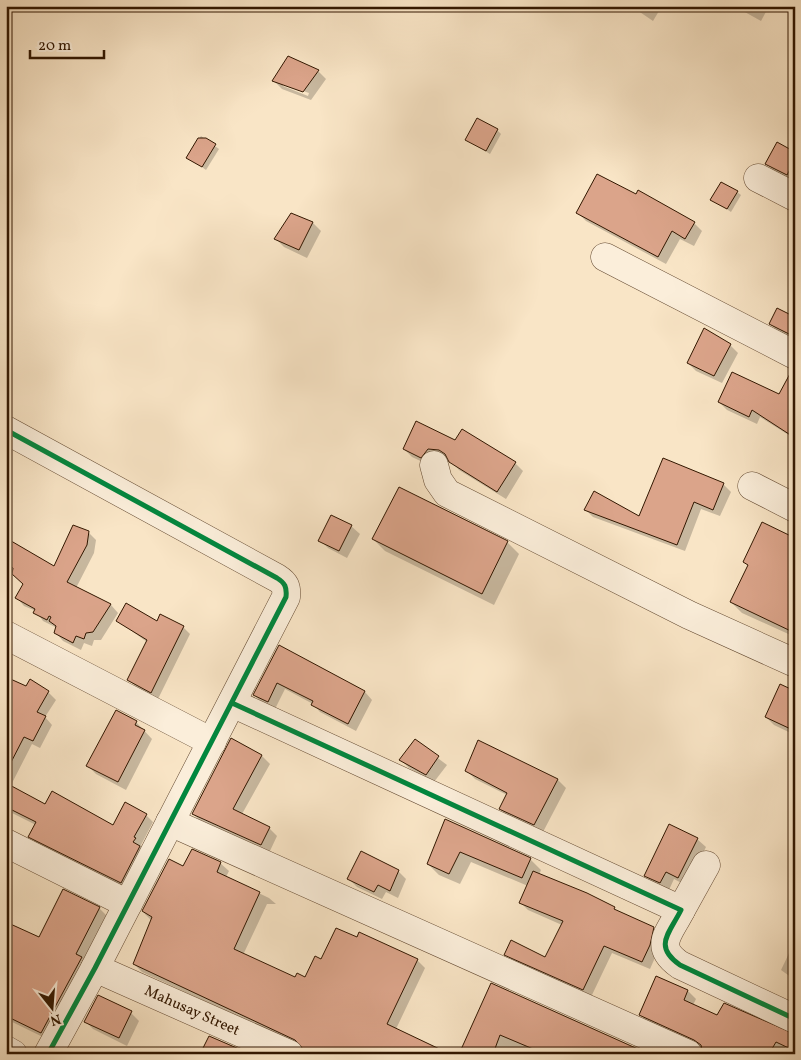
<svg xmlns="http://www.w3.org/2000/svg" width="801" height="1060" viewBox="0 0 801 1060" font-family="Vollkorn,serif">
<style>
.shadow{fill:#0003;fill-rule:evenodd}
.building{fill:#dba48a;stroke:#321700}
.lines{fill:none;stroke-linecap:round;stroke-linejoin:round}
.minor-casing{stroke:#644a32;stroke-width:29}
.minor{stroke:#fbeeda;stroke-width:28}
.cycleway-casing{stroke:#fbeeda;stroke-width:8}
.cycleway{stroke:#00873e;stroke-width:5}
.labels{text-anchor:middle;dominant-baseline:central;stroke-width:5;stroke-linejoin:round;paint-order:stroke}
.street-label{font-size:15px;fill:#321700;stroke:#fbeeda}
</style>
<rect width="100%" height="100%" fill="#f9e5c6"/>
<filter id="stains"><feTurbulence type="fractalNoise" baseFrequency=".004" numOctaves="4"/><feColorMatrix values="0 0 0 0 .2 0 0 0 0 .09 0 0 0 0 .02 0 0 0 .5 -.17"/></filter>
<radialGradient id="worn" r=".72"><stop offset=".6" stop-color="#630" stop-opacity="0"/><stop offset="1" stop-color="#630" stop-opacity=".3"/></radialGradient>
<g class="shadow">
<polygon points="631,6 662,6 653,21"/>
<polygon points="734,6 769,6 761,21"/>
<path d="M318,71L326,79L311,100L282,89L274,81ZM283,84L309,93L308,96L283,86Z"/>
<polygon points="497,130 501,134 490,154 467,140"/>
<polygon points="201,136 219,149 206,170 188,157"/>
<polygon points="795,153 795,182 775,172 767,164"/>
<polygon points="737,192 741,195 731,212 712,199"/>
<polygon points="578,213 694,223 702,231 694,246 680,239 666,264 586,221"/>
<polygon points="292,215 313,223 321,231 307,258 284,247 276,239"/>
<polygon points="795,318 795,340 778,331 770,324"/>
<polygon points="730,345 738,353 722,383 696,371 688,363"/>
<polygon points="795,390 795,439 760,417 757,424 727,410 719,402 779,395"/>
<polygon points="456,441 515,463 523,471 506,499 459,470 448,458 437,457 429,465 412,457 404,449"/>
<polygon points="723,484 731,492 720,516 701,509 685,551 593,517 586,510 640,517"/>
<polygon points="399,488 507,542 519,554 494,605 385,551 373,539"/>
<polygon points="351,526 360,534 347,558 328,548 320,540"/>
<polygon points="88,532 96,540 94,553 76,588 111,605 118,613 101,640 94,640 92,646 84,643 81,650 63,641 56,633 57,628 43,621 36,611 24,606 17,598 24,584 6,568 6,539 55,568"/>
<polygon points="795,540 795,637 742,613 731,602 748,566 745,562"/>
<polygon points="118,621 157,622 183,627 190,634 158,699 136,687 129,680 147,642"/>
<polygon points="279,647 365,692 372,700 356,731 320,712 313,704 285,689 275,709 262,703 254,695"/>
<polygon points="6,679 27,688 48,692 56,700 45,717 52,725 40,748 32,744 10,787 46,806 114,826 146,815 153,822 141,845 142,847 129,890 37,844 30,836 36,825 6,810"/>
<polygon points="795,692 795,735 774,725 766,717"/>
<polygon points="136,722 152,739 126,790 96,774 88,766"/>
<polygon points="231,740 262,756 270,764 242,814 269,828 277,836 269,853 201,822 193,814"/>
<polygon points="415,741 447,765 434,782 409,768 401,760"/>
<polygon points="479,741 558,780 566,788 543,832 508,817 500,809 507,795 475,779 467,771"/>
<polygon points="446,820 530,859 541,870 539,875 653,928 661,936 657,953 650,969 612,953 591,997 514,962 506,954 546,959 562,925 528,910 521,903 528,886 471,862 460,884 439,875 428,864"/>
<polygon points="697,839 706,847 687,886 674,879 669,890 653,883 645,875"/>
<polygon points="220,863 229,871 226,877 269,898 276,904 267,904 243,955 295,979 305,979 321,961 417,960 425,968 396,1029 449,1054 305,1054 304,1047 142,972 134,964 152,921 143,912 184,867"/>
<polygon points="398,871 406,879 398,898 386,892 382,899 357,887 349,879"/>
<polygon points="99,908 107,916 49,1040 6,1019 6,989 40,938"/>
<polygon points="792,947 795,948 795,980 781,970"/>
<polygon points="656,977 688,991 696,999 693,1005 718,1016 789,1039 782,1054 704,1054 704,1049 648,1023 640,1014"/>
<polygon points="492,985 646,1054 460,1054"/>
<polygon points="98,997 131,1013 139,1021 127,1046 93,1029 85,1021"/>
<polygon points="209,1037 245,1053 246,1054 201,1054"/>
</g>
<g class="building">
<polygon points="288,56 319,70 303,92 272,81"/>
<polygon points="477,118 498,129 486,151 465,140"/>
<polygon points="198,138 206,138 216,144 202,167 186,158"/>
<polygon points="777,142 795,152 795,160 787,175 765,164"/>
<polygon points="597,174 636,194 638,190 695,222 685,239 672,231 658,257 576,213"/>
<polygon points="721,182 738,191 727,209 710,200"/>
<polygon points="291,213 313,222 299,250 274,239"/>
<polygon points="777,308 795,317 795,337 769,324"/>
<polygon points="704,328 731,344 714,376 687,363"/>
<polygon points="792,370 795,370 795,438 752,410 749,417 718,402 732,372 779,394"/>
<polygon points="416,421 455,440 462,429 516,462 497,492 449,462 445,454 439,450 428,449 421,458 403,449"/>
<polygon points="663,458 724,483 713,510 694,502 677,545 584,510 594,491 639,516"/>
<polygon points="399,487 508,541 482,594 372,539"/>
<polygon points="331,515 352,525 339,551 318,541"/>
<polygon points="762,522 795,538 795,633 730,602 748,565 743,562"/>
<polygon points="73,525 89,531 87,545 67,582 111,604 93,632 86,633 84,639 76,636 73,643 54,633 56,626 49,621 51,617 49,616 47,620 33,613 35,609 15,598 23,584 12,574 13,568 6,564 6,538 54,566"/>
<polygon points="126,603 157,621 160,614 184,626 151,693 127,680 147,640 116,621"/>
<polygon points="279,645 365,691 348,724 311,705 313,701 277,683 268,702 253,695"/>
<polygon points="6,677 26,686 30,679 49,691 37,712 46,716 33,741 24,737 6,772"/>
<polygon points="780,684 795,691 795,731 765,717"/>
<polygon points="116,710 137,721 135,725 145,730 118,782 86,766"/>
<polygon points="231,738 262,755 233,809 270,827 261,845 192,814"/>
<polygon points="415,739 439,756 426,775 399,760"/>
<polygon points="478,740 558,779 534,825 499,809 507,793 465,771"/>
<polygon points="6,783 45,804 52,791 113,825 125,802 147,814 134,837 136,838 133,842 140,846 121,883 28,837 36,822 6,807"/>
<polygon points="445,819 531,858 522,878 460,852 449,874 427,864"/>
<polygon points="669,824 698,838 678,878 666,872 660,883 644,876"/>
<polygon points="192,849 221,862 217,872 260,892 234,949 295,977 297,973 305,977 315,956 321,959 336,928 357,937 359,932 418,959 387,1024 450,1054 313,1054 303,1049 295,1040 133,964 152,917 142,911 169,859 183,866"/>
<polygon points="361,851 399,870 390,891 378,885 374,892 347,879"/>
<polygon points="533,871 587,893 615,907 614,909 654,927 650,945 642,962 604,946 583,990 504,955 511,940 545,957 563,921 519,903"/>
<polygon points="63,889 100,907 76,954 82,957 41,1033 6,1016 6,922 39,937"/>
<polygon points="656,976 688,990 684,1000 717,1015 724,1003 795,1034 795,1051 776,1042 769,1054 703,1054 701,1045 694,1040 639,1015"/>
<polygon points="491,983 649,1054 545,1054 500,1035 493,1054 459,1054"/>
<polygon points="98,995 132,1011 119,1038 84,1022"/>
<polygon points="209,1036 246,1052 200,1054"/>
</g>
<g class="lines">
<g class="minor-casing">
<g id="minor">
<polyline points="758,178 795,197"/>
<polyline points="605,257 795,355"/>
<path d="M6,430L277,578C285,583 287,587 286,597L95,968L48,1054"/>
<polyline points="434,465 438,480 447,493 689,615 795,663"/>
<polyline points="752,486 795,508"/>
<polyline points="6,635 212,742"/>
<path d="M232,703L681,910C669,934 653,946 680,965L795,1019"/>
<polyline points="170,822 688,1054"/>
<polyline points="6,843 128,904"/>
<polyline points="681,910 706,865"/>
<path id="s1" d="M95,968L289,1054"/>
<polyline points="6,1050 13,1054"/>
</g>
</g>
<use href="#minor" class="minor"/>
<g class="cycleway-casing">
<g id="cycleway">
<path d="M6,430L277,578C285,583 287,587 286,597L95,968L48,1054"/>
<path d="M232,703L681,910C669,934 653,946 680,965L795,1019"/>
</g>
</g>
<use href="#cycleway" class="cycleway"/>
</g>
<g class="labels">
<g class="street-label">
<text stroke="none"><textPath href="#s1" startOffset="106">Mahusay Street</textPath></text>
</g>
</g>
<rect width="801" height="1060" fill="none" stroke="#f9e5c6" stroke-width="25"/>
<rect x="8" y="8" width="786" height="1045" fill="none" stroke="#321700" stroke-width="2.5"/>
<rect x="12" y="12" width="776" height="1035" fill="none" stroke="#321700"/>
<g transform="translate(52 1008) rotate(163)" stroke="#fbeeda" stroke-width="4" paint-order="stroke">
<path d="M0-4L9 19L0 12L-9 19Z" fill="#321700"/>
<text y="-8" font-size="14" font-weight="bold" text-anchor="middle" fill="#321700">N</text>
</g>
<path d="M30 50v8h74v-8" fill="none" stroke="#321700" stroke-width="2.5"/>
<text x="38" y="50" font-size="15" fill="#321700" stroke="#fbeeda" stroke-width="4" paint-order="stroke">20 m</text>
<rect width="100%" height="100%" filter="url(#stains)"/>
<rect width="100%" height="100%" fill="url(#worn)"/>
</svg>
